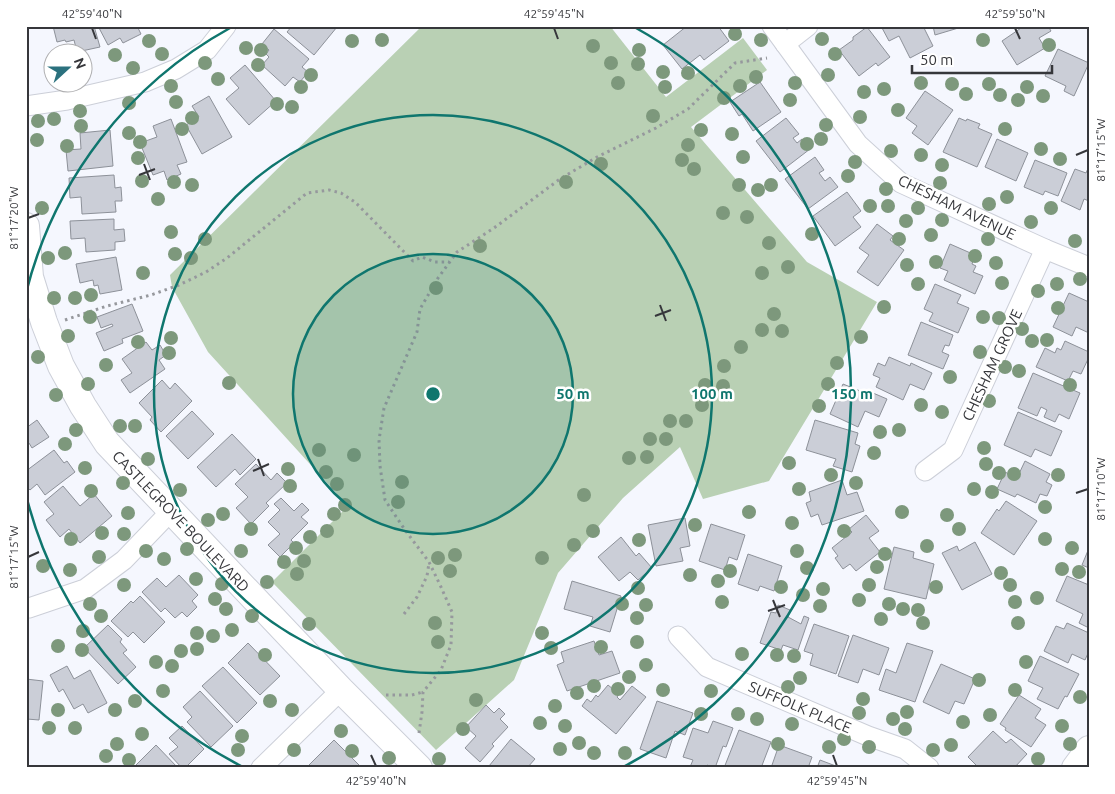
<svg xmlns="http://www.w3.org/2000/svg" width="1115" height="794" viewBox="0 0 1115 794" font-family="Ubuntu,sans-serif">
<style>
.green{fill:#b9d0b4}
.building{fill:#cbced7;stroke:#8d9199}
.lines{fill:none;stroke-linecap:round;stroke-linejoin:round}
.street-casing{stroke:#cccfd8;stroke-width:21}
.secondary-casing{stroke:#cccfd8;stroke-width:28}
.path{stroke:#96989d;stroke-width:3;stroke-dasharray:2.5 4;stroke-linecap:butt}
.street{stroke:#fff;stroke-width:19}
.secondary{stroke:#fff;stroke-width:26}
.tree{fill:#7d987c}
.ticks{fill:none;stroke:#36373b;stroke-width:2}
.ring{fill:none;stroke:#0f766e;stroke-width:2.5}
.labels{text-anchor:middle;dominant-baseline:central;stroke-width:5;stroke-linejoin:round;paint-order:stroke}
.street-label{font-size:15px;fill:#36373b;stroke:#fff}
.centre{fill:#0f766e;stroke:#fff;stroke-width:2.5}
.ring-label{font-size:15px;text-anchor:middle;font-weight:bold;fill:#0f766e;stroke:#fff;stroke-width:5;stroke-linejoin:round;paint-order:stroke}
.neatline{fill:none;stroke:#36373b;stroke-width:2}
.ticks-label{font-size:12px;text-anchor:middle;fill:#36373b}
</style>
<rect width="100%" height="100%" fill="#f5f7fe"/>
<polygon class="green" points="422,26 610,26 666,97 743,38 767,70 691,127 807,262 877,302 769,481 703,499 680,447 623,498 558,573 514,680 436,750 272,582 348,506 208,352 172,287 170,275"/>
<g class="building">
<polygon points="53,26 89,26 89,28 94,26 100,47 77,52 74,40 66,42 65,40 57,42"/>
<polygon points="98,26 137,26 141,34 123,43 120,38 108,45"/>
<polygon points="292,26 337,26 337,27 314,55 287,32"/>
<polygon points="687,26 718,26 729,41 704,60 700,55 682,69 663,45"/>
<polygon points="881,26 923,26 933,46 910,58 899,36 889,41"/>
<polygon points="933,26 965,26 935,35"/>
<polygon points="1024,26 1048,26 1051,31 1039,38 1045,48 1017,65 1002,41"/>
<polygon points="867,27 890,57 878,66 876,63 859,76 839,50 853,40 853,37"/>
<polygon points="274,29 309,59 302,67 308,72 300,82 293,77 285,86 262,65 269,57 266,54 269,50 262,44"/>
<polygon points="1058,49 1089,63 1074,96 1064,91 1066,86 1045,76"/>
<polygon points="245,65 276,101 249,125 226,99 239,88 230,78"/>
<polygon points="760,82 781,112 753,131 742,114 739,116 730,102"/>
<polygon points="925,91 953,110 928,145 912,133 917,126 906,118"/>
<polygon points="209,96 232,137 202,154 186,125 199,117 192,106"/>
<polygon points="786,118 799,134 793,138 797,143 802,139 810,149 780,172 756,141"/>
<polygon points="959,118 966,121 967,119 980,124 978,128 992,134 977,167 943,152"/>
<polygon points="171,119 187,162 177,165 181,174 167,180 164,171 153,175 140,143 157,137 153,126"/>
<polygon points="110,130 113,166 68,171 66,150 81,149 80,133"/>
<polygon points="997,139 1028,153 1016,181 985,167"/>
<polygon points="815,157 824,170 819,173 825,181 830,177 838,187 808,209 785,179"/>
<polygon points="1035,160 1067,173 1058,196 1045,191 1043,195 1024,187"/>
<polygon points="1089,166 1089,201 1084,199 1080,210 1061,201 1075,169 1086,173"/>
<polygon points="114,175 115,188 121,187 122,201 115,201 116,212 82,214 81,197 70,198 69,178"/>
<polygon points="847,192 861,211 853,217 861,227 835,246 813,216"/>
<polygon points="114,219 114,230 124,229 125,241 115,242 115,250 86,252 85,238 71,239 70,221"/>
<polygon points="877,224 893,236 890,240 904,250 878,286 857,272 869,255 859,248"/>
<polygon points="950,244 975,255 972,264 976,266 973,272 983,276 975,294 944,280 948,271 940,268"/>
<polygon points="116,257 122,290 100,294 98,285 94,286 93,280 80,283 76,264"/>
<polygon points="935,284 961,295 957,303 969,308 958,333 929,321 933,313 924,309"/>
<polygon points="1069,293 1089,302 1089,333 1076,327 1072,336 1053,327"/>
<polygon points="132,304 143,331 122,339 123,343 104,351 96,333 113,326 112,324 101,328 97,317"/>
<polygon points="921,322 953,335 949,346 945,345 942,352 949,355 943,369 908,355"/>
<polygon points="1065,341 1089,352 1089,357 1081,374 1073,371 1068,381 1036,367 1045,348 1055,353 1057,348 1061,350"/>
<polygon points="146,342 152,350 160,345 166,355 159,360 165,369 130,393 121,380 132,373 122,359"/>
<polygon points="889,357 910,366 911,363 932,373 924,390 910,384 903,400 876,387 880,378 873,375 878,363 885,366"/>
<polygon points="1033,373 1080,393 1069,419 1059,414 1055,422 1044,417 1047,410 1041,407 1037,416 1018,408"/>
<polygon points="162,380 170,389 175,383 192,401 161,432 150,420 152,417 139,403"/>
<polygon points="843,384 865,393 866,390 887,399 879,417 865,411 858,427 830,414"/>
<polygon points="192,411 214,434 188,459 166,436"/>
<polygon points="1018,412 1062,431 1051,456 1035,449 1031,457 1004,445"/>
<polygon points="37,420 49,437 32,448 29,443 26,445 26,428"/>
<polygon points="815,420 858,433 855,444 860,446 852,472 833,466 836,459 806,450"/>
<polygon points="232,434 256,459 240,475 235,469 216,487 197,467"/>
<polygon points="54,450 64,463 67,461 75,472 45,495 37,484 30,490 26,486 26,476 29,474 26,471"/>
<polygon points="1025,461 1050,474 1046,482 1052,485 1047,496 1040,494 1036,503 1017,494 1015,497 997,489 1005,472 1017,478"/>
<polygon points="256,464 271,480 277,473 287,483 266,503 269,506 251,524 236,508 248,497 235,484"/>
<polygon points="842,480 847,495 857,492 864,511 822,525 818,514 811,517 806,503 811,501 809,492"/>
<polygon points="63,486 80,506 94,494 112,516 80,543 69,529 60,537 46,520 54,514 44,502"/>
<polygon points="281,498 294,511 302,503 309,510 301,517 308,523 291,540 294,543 280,557 268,545 280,534 268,522 280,510 274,504"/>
<polygon points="1006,501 1037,521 1014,555 981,533 997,509 999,511"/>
<polygon points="866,515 879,531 869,538 880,552 856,571 850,564 843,569 835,558 838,556 832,548 852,532 849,529"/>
<polygon points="685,518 690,546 680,548 683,561 656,566 648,525"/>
<polygon points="711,524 745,535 737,560 729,557 725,570 699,561"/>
<polygon points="621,537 636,556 639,553 652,568 638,580 630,572 619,581 598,557"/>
<polygon points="975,542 992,574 962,590 942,553 957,546 959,551"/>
<polygon points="894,547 914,552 913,558 934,564 926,599 884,589"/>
<polygon points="1089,548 1089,568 1082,565"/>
<polygon points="748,554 782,566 774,591 760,586 758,591 738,584"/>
<polygon points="179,575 198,595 192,601 197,607 187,617 182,612 175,618 165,608 161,612 142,592 157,578 166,587"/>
<polygon points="1067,576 1089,585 1089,628 1079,623 1083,614 1056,601"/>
<polygon points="572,581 621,596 610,632 590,626 593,617 564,609"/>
<polygon points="140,596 165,622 144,643 133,632 128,637 111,621 131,601 133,603"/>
<polygon points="778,605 790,610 788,617 801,624 804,616 809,618 798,650 783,645 781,650 760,643 771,612 776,613"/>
<polygon points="1067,623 1089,633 1089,651 1085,660 1072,654 1068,663 1044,651 1056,626 1064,629"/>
<polygon points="814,624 849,636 836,674 810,665 813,654 804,651"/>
<polygon points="108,625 122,639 120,642 127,650 123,653 136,667 118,684 84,648"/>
<polygon points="853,635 889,648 879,675 863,669 858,683 838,676"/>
<polygon points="594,641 599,655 612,651 620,673 567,691 557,665 564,662 561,652"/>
<polygon points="248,643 280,676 260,695 228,663"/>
<polygon points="907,643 933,651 915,702 879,690 886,669 896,673"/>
<polygon points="1040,656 1079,674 1067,697 1065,696 1058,709 1037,699 1043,688 1028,681"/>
<polygon points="941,664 975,679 964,704 955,701 949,714 923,702"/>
<polygon points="67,666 74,679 90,670 107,703 88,713 83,704 74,709 63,689 59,692 50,675"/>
<polygon points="223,667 257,703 237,723 202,686"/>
<polygon points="26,679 43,681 39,720 27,719 26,727"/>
<polygon points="608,685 619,694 617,697 620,700 632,686 646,697 616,734 582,706 587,699 591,702 596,695 598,697"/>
<polygon points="200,691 233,726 211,747 187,722 192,717 183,707"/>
<polygon points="1019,695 1041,709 1035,718 1046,725 1031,747 1005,730 1006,728 1000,724"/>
<polygon points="657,701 693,713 685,735 675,731 666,758 640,749"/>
<polygon points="486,705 494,713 499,708 505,714 500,719 508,727 492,744 494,746 480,762 465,748 476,736 466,727"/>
<polygon points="713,721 733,728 726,747 723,746 715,768 707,765 706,768 690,767 693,760 683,757 693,728 708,733"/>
<polygon points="182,726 204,749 185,768 182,768 169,754 178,747 169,738"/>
<polygon points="739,730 771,742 761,768 724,768"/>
<polygon points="993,731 1006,743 1011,739 1027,754 1014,768 1009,768 1007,766 1005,768 979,768 968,757"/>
<polygon points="511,739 535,759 527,768 491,768 489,766"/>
<polygon points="334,740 360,766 358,768 306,768"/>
<polygon points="156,745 178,768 137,768 135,766"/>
<polygon points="779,745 812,757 808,768 771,768"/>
<polygon points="820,760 841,768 817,768"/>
</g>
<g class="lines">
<g class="street-casing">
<g id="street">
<polyline points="772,26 858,144 901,183 1045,249 1089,267"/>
<polyline points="785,44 808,26"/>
<polyline points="26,106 67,100 145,82 176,69 207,50 226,26"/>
<polyline points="925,471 953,450 1045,249"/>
<polyline points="29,608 85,589 124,560 171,511"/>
<polyline points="678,636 707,667 868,736 905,749 929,768"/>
<polyline points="261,768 341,690"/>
</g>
</g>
<g class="secondary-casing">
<g id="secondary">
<polyline points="26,226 30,277 44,322 61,366 83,406 107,443 341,690 419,768"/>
<polyline points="1075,768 1089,749"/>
</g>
</g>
<g class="path">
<polyline points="65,320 107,306 151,295 179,285 206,272 227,258 307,193 329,190 341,193 355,202 413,261 422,257 435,262 449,262"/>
<polyline points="404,614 417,597 427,576 429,563"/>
<polyline points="386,695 412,695 423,692"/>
<polyline points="419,733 422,712 423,692 441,670 451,645 452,612 441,587 429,562 405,530 385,500 380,466 379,440 384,408 417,332 420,309 438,278 457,252 494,228 560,179 597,157 656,128 688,109 735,63 767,58"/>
</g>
<use href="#street" class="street"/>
<use href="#secondary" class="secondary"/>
</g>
<g class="tree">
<circle cx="735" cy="34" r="7"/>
<circle cx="822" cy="39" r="7"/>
<circle cx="382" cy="40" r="7"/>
<circle cx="761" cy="40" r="7"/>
<circle cx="983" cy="40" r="7"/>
<circle cx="149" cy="41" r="7"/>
<circle cx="352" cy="41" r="7"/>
<circle cx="1049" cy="45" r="7"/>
<circle cx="593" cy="46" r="7"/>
<circle cx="246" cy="48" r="7"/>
<circle cx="261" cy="50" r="7"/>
<circle cx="639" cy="50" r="7"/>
<circle cx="162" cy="54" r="7"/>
<circle cx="835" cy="54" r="7"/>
<circle cx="115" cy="55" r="7"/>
<circle cx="205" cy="63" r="7"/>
<circle cx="611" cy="63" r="7"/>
<circle cx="638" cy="64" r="7"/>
<circle cx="258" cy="65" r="7"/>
<circle cx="133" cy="68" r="7"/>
<circle cx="663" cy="72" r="7"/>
<circle cx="688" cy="73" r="7"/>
<circle cx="311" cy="75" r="7"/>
<circle cx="828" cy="75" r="7"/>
<circle cx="756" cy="77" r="7"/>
<circle cx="218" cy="79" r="7"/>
<circle cx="618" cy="83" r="7"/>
<circle cx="795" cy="83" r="7"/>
<circle cx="921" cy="83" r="7"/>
<circle cx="952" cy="84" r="7"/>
<circle cx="989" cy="84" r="7"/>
<circle cx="171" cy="86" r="7"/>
<circle cx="740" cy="86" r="7"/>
<circle cx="301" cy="87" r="7"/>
<circle cx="665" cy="87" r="7"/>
<circle cx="1027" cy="87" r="7"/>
<circle cx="884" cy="89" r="7"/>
<circle cx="864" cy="92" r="7"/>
<circle cx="966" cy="94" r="7"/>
<circle cx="1000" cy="95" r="7"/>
<circle cx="1043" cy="96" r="7"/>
<circle cx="724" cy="98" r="7"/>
<circle cx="790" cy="100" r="7"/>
<circle cx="1018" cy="100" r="7"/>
<circle cx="176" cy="102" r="7"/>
<circle cx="129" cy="103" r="7"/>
<circle cx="277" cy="104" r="7"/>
<circle cx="292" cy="107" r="7"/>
<circle cx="898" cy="110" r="7"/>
<circle cx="80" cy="111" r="7"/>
<circle cx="653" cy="116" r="7"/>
<circle cx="860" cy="117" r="7"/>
<circle cx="192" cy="118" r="7"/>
<circle cx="54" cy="119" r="7"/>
<circle cx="38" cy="121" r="7"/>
<circle cx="826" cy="125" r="7"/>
<circle cx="81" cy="126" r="7"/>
<circle cx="182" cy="129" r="7"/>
<circle cx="1005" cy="129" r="7"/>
<circle cx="701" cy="130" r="7"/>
<circle cx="129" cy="133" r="7"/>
<circle cx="732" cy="134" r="7"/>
<circle cx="821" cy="139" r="7"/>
<circle cx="37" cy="140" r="7"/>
<circle cx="140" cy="142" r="7"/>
<circle cx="807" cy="144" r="7"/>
<circle cx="688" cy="145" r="7"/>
<circle cx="67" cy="146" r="7"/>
<circle cx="1041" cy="149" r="7"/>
<circle cx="891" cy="151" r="7"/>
<circle cx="921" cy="155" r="7"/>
<circle cx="743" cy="157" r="7"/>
<circle cx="138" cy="158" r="7"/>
<circle cx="1060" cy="159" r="7"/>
<circle cx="682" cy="160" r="7"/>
<circle cx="855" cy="162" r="7"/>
<circle cx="601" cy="164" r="7"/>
<circle cx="942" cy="165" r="7"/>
<circle cx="694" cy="169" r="7"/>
<circle cx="848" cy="176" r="7"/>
<circle cx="142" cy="181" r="7"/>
<circle cx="174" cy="182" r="7"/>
<circle cx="566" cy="182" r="7"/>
<circle cx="940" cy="183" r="7"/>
<circle cx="192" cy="185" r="7"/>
<circle cx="739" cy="185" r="7"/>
<circle cx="771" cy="185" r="7"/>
<circle cx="886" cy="189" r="7"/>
<circle cx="758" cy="190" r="7"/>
<circle cx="1007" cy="197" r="7"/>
<circle cx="158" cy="199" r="7"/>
<circle cx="989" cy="204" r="7"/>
<circle cx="870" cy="206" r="7"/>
<circle cx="888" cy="206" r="7"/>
<circle cx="42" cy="208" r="7"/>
<circle cx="918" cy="208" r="7"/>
<circle cx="1051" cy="208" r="7"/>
<circle cx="723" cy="213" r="7"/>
<circle cx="747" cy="217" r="7"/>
<circle cx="942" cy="220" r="7"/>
<circle cx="906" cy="221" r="7"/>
<circle cx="1031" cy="222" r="7"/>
<circle cx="171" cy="232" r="7"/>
<circle cx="812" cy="234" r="7"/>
<circle cx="931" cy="235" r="7"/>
<circle cx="205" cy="239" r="7"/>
<circle cx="899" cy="239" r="7"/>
<circle cx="988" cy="239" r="7"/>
<circle cx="1075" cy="241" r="7"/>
<circle cx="769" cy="243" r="7"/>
<circle cx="480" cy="246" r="7"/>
<circle cx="65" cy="253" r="7"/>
<circle cx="175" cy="254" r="7"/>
<circle cx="975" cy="256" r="7"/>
<circle cx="48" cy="258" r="7"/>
<circle cx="191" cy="258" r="7"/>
<circle cx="936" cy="262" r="7"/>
<circle cx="996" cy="263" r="7"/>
<circle cx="907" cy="265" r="7"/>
<circle cx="788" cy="267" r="7"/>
<circle cx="143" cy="273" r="7"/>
<circle cx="762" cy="273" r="7"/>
<circle cx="1080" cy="279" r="7"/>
<circle cx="1002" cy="283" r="7"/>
<circle cx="918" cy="284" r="7"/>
<circle cx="1057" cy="284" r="7"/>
<circle cx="436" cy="288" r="7"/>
<circle cx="1038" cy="291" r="7"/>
<circle cx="91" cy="295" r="7"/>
<circle cx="54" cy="298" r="7"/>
<circle cx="75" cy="298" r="7"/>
<circle cx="884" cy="307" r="7"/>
<circle cx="1058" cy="308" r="7"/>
<circle cx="774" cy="314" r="7"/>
<circle cx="90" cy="317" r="7"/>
<circle cx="983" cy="317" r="7"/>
<circle cx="999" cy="318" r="7"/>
<circle cx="1022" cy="329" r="7"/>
<circle cx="762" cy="330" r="7"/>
<circle cx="782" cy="331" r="7"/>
<circle cx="68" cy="336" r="7"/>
<circle cx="861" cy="337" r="7"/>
<circle cx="171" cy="338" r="7"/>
<circle cx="1047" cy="340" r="7"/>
<circle cx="1032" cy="341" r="7"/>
<circle cx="138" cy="342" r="7"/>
<circle cx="741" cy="347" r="7"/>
<circle cx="980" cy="352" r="7"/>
<circle cx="169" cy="353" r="7"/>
<circle cx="38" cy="357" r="7"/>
<circle cx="837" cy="363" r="7"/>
<circle cx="106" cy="365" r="7"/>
<circle cx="724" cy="366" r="7"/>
<circle cx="1005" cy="367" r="7"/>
<circle cx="1019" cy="371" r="7"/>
<circle cx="950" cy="377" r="7"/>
<circle cx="229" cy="383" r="7"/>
<circle cx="88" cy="384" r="7"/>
<circle cx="828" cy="384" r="7"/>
<circle cx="705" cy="385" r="7"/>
<circle cx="1070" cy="385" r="7"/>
<circle cx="723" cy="386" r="7"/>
<circle cx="56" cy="395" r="7"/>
<circle cx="989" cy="401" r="7"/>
<circle cx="702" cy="405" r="7"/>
<circle cx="921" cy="405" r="7"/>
<circle cx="819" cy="406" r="7"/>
<circle cx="942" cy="412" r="7"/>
<circle cx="670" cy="421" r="7"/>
<circle cx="686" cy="421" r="7"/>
<circle cx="120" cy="426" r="7"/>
<circle cx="135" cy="426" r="7"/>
<circle cx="76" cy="430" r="7"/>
<circle cx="899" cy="430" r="7"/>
<circle cx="880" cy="432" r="7"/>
<circle cx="650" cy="439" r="7"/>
<circle cx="666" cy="439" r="7"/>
<circle cx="65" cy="444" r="7"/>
<circle cx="984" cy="448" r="7"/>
<circle cx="319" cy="450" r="7"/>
<circle cx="874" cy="453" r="7"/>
<circle cx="354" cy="455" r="7"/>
<circle cx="647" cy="457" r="7"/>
<circle cx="629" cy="458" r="7"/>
<circle cx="148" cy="459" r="7"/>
<circle cx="789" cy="463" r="7"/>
<circle cx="986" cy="464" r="7"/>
<circle cx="85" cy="468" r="7"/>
<circle cx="288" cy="469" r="7"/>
<circle cx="326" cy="472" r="7"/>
<circle cx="999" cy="473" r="7"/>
<circle cx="1014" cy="474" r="7"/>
<circle cx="831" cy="475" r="7"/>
<circle cx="1058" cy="475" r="7"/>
<circle cx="402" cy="482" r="7"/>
<circle cx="123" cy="483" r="7"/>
<circle cx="856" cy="483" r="7"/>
<circle cx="337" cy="484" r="7"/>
<circle cx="290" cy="486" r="7"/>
<circle cx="799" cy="489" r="7"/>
<circle cx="974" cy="489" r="7"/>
<circle cx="180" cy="490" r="7"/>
<circle cx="91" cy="491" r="7"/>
<circle cx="992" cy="492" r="7"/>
<circle cx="584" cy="495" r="7"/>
<circle cx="398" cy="502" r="7"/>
<circle cx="345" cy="505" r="7"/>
<circle cx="1045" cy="507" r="7"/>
<circle cx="749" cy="512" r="7"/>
<circle cx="902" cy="512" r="7"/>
<circle cx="128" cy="513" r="7"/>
<circle cx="223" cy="514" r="7"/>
<circle cx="334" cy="514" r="7"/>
<circle cx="947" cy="515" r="7"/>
<circle cx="208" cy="520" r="7"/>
<circle cx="792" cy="523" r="7"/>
<circle cx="695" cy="525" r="7"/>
<circle cx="251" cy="529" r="7"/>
<circle cx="959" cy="529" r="7"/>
<circle cx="327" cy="531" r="7"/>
<circle cx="593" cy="531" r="7"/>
<circle cx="844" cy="531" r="7"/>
<circle cx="102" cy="533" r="7"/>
<circle cx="124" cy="534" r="7"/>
<circle cx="310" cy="537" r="7"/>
<circle cx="71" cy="539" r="7"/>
<circle cx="1045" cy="539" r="7"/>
<circle cx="639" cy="540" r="7"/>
<circle cx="574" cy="545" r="7"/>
<circle cx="927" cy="546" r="7"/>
<circle cx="296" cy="548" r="7"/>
<circle cx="1072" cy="548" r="7"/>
<circle cx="187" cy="549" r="7"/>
<circle cx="146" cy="551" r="7"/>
<circle cx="241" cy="551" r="7"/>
<circle cx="797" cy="551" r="7"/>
<circle cx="885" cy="554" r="7"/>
<circle cx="455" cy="555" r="7"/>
<circle cx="99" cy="557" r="7"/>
<circle cx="438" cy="558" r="7"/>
<circle cx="542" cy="558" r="7"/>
<circle cx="164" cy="559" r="7"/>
<circle cx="304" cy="561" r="7"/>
<circle cx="284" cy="562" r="7"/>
<circle cx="43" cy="566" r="7"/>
<circle cx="877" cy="567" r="7"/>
<circle cx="807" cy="568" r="7"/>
<circle cx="1062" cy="569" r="7"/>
<circle cx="70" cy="570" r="7"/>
<circle cx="450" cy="571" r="7"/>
<circle cx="730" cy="571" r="7"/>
<circle cx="1079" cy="572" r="7"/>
<circle cx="1001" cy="573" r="7"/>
<circle cx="297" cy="574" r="7"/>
<circle cx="690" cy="575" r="7"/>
<circle cx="196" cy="579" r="7"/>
<circle cx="718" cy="581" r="7"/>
<circle cx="267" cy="582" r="7"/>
<circle cx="222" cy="584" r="7"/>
<circle cx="124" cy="585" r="7"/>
<circle cx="869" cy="585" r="7"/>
<circle cx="1010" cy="585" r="7"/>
<circle cx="781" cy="587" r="7"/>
<circle cx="936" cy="587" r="7"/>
<circle cx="638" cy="588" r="7"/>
<circle cx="823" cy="589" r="7"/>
<circle cx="803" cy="595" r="7"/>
<circle cx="1037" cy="598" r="7"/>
<circle cx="215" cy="599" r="7"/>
<circle cx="859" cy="600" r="7"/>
<circle cx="722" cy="602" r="7"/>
<circle cx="1015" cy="602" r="7"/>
<circle cx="90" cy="604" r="7"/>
<circle cx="622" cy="604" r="7"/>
<circle cx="889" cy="604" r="7"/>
<circle cx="646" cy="605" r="7"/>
<circle cx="820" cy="606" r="7"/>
<circle cx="226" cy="609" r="7"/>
<circle cx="903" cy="609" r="7"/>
<circle cx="918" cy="610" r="7"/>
<circle cx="101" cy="616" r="7"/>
<circle cx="252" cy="616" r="7"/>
<circle cx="637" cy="618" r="7"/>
<circle cx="881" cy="619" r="7"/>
<circle cx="435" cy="623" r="7"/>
<circle cx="923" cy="623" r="7"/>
<circle cx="1018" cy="623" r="7"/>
<circle cx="309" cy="624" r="7"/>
<circle cx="232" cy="630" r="7"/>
<circle cx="83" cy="631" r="7"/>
<circle cx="197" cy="633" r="7"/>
<circle cx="542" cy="633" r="7"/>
<circle cx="213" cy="636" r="7"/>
<circle cx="438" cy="642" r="7"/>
<circle cx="637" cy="642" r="7"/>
<circle cx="58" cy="646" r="7"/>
<circle cx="601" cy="647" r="7"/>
<circle cx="551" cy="648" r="7"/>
<circle cx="197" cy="649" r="7"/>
<circle cx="82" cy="650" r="7"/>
<circle cx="181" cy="651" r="7"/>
<circle cx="742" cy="654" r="7"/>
<circle cx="265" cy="655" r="7"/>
<circle cx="777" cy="655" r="7"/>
<circle cx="794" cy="656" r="7"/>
<circle cx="156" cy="662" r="7"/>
<circle cx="1026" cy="662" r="7"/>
<circle cx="646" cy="665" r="7"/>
<circle cx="172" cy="666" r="7"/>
<circle cx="629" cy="677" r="7"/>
<circle cx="800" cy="678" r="7"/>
<circle cx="979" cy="680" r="7"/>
<circle cx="594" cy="686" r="7"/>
<circle cx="788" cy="687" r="7"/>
<circle cx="618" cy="689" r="7"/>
<circle cx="663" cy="690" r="7"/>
<circle cx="1015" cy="690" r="7"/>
<circle cx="163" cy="691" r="7"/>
<circle cx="711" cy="691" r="7"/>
<circle cx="577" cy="693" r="7"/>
<circle cx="1080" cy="697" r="7"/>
<circle cx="863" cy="699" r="7"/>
<circle cx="476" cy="700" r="7"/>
<circle cx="135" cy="701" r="7"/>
<circle cx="270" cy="701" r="7"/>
<circle cx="555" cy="706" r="7"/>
<circle cx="58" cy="710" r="7"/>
<circle cx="115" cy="710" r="7"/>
<circle cx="292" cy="710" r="7"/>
<circle cx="907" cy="712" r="7"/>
<circle cx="859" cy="713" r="7"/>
<circle cx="701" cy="714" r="7"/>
<circle cx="738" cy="714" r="7"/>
<circle cx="990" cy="715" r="7"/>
<circle cx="757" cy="719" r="7"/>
<circle cx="893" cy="719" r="7"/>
<circle cx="963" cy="722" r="7"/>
<circle cx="540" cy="723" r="7"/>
<circle cx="792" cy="724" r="7"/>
<circle cx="565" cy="726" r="7"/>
<circle cx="1062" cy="726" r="7"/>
<circle cx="49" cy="728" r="7"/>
<circle cx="75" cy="728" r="7"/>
<circle cx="463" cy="729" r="7"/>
<circle cx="905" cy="729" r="7"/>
<circle cx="341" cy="731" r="7"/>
<circle cx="142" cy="734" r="7"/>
<circle cx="242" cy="736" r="7"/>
<circle cx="844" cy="739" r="7"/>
<circle cx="579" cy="743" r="7"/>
<circle cx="117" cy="744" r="7"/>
<circle cx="778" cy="744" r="7"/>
<circle cx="1070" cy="744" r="7"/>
<circle cx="951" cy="745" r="7"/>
<circle cx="829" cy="747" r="7"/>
<circle cx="869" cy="747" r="7"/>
<circle cx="560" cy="749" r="7"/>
<circle cx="238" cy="750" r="7"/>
<circle cx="294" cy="750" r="7"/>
<circle cx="933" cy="750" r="7"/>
<circle cx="352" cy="751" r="7"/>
<circle cx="594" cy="753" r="7"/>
<circle cx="625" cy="753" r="7"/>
<circle cx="106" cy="756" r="7"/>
<circle cx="389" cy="758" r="7"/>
<circle cx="439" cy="759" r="7"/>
<circle cx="1038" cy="759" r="7"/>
<circle cx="129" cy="760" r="7"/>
</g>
<path class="ticks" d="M92,28L96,39M554,28L558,39M1015,28L1020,39M1076,155L1088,150M144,164L150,180M139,175L155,169M28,218L39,214M660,305L666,321M655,316L671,310M258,459L264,476M253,471L269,464M1076,493L1088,489M28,557L39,552M773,600L780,617M768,611L785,605M371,755L376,766M833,755L837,766"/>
<circle cx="433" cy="394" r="140" fill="#0f766e" fill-opacity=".12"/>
<g class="ring">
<circle cx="433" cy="394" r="140"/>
<circle cx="433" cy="394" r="279"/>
<path d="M243 767A419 419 0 0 1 26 495M26 293A419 419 0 0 1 230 28M636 28A419 419 0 0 1 623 767"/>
</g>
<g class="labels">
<g class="street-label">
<text transform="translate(957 207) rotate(26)">CHESHAM AVENUE</text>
<text transform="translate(992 365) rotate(-65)">CHESHAM GROVE</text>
<text transform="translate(181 521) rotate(46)">CASTLEGROVE BOULEVARD</text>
<text transform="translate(800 707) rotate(23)">SUFFOLK PLACE</text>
</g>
</g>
<circle cx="433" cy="394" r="8" class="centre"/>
<g class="ring-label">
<text x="573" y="399">50 m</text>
<text x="712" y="399">100 m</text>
<text x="852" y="399">150 m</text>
</g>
<rect width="1115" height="794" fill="none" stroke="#ffffff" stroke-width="55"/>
<g transform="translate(68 68) rotate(69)"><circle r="24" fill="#ffffff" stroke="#afafb1"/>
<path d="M0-4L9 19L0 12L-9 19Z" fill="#2b717e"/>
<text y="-8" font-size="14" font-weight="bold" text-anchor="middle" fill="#36373b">N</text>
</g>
<path d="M912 65v8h140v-8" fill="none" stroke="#36373b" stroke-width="2.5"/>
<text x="920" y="65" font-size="15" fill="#36373b" stroke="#ffffff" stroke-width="4" paint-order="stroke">50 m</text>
<rect x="28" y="28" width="1060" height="738" class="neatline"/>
<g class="ticks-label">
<text x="92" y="18">42°59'40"N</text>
<text x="554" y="18">42°59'45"N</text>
<text x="1015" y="18">42°59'50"N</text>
<text transform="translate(1101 150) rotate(-90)" y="4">81°17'15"W</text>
<text transform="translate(14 218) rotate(-90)" y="4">81°17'20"W</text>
<text transform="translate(1101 489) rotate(-90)" y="4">81°17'10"W</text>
<text transform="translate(14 557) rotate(-90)" y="4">81°17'15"W</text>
<text x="376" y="785">42°59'40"N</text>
<text x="837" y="785">42°59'45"N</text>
</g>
</svg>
